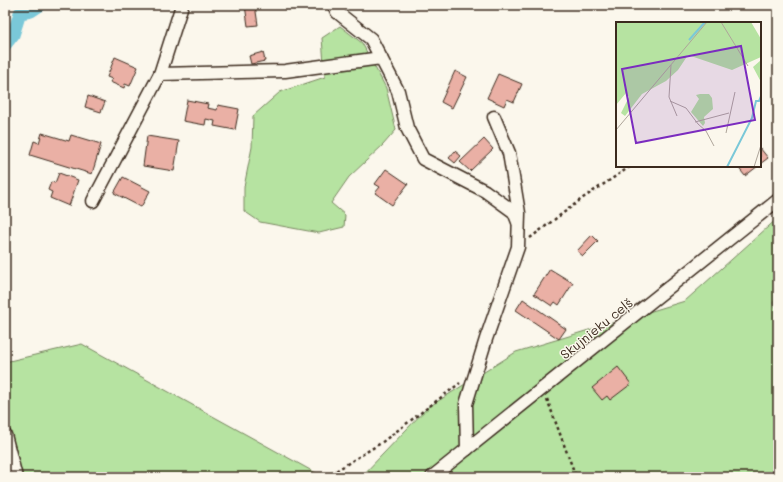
<svg xmlns="http://www.w3.org/2000/svg" width="783" height="482" viewBox="0 0 783 482" font-family="Mali,sans-serif">
<style>
.green{fill:#b6e3a1;stroke:#788660}
.lines{fill:none;stroke-linecap:round;stroke-linejoin:round}
.canal{stroke:#7ac8d8;stroke-width:13}
.building{fill:#eab0a5;stroke:#3b2a1e}
.minor-casing{stroke:#3b2a1e;stroke-width:15}
.path{stroke:#3b2a1e;stroke-width:2.5;stroke-dasharray:3 3;stroke-linecap:butt}
.minor{stroke:#fbf7ec;stroke-width:12}
.labels{text-anchor:middle;dominant-baseline:central;stroke-width:3;stroke-linejoin:round;paint-order:stroke}
.street-label{font-size:13px;fill:#3b2a1e;stroke:#fbf7ec}
.inset-river{fill:none;stroke:#7ac8d8;stroke-width:2}
.inset-road{fill:none;stroke:#aea59a;stroke-width:1}
.view{fill:#7b2cbf;fill-opacity:0.15;stroke:#7b2cbf;stroke-width:2}
.inset-edge{fill:none;stroke:#3b2a1e;stroke-width:2}
</style>
<rect width="100%" height="100%" fill="#fbf7ec"/>
<filter id="ink" filterUnits="userSpaceOnUse"><feTurbulence type="fractalNoise" baseFrequency=".025" numOctaves="2"/><feDisplacementMap in="SourceGraphic" scale="8" xChannelSelector="R" yChannelSelector="G"/><feConvolveMatrix kernelMatrix="1 2 1 2 8 2 1 2 1" color-interpolation-filters="sRGB"/></filter>
<g filter="url(#ink)">
<g class="green">
<polygon points="340,26 362,43 386,88 396,130 383,145 349,177 331,203 345,215 344,227 319,233 260,222 244,211 244,187 252,147 253,116 280,92 325,77 322,38"/>
<polygon points="778,218 778,296 773,303 778,312 778,477 361,477 427,408 516,352 685,301"/>
<polygon points="82,344 323,477 5,477 5,362"/>
</g>
<g class="lines">
<polyline class="canal" points="5,45 13,35 20,13 31,11 40,5"/>
</g>
<g class="building">
<polygon points="245,5 255,5 258,25 248,26"/>
<polygon points="263,52 265,61 251,64 249,56"/>
<polygon points="115,57 138,67 130,86 125,84 124,88 110,82 112,79 107,77"/>
<polygon points="455,71 467,77 452,108 441,102"/>
<polygon points="498,74 522,84 514,102 507,99 504,106 487,98"/>
<polygon points="88,96 105,102 101,112 85,107"/>
<polygon points="187,100 208,104 207,108 217,110 218,105 239,109 235,130 214,126 215,121 206,119 205,125 183,121"/>
<polygon points="42,133 69,141 71,135 101,144 92,174 30,155 34,141 39,143"/>
<polygon points="147,136 179,141 174,171 143,166"/>
<polygon points="484,139 493,149 470,171 460,162"/>
<polygon points="760,148 768,158 760,164"/>
<polygon points="455,151 461,156 455,163 449,158"/>
<polygon points="737,166 758,166 745,176"/>
<polygon points="386,169 408,184 392,205 375,193 380,187 375,184"/>
<polygon points="59,173 78,180 69,206 50,198 52,192 48,190 51,182 55,183"/>
<polygon points="123,177 150,191 141,207 114,193"/>
<polygon points="592,235 598,241 583,256 577,251"/>
<polygon points="550,269 573,283 559,305 555,302 552,306 534,294"/>
<polygon points="523,299 566,329 559,339 516,310"/>
<polygon points="618,367 631,384 610,400 607,396 602,400 592,388"/>
</g>
<g class="lines">
<g class="minor-casing">
<g id="minor">
<polyline points="334,5 337,12 371,39 398,91 407,128 423,159 485,191 514,212 518,222"/>
<polyline points="160,74 285,71 381,58"/>
<polyline points="93,201 160,74 182,5"/>
<polyline points="5,435 16,477"/>
<polyline points="467,449 466,404 486,339 518,247 519,213 509,153 494,117"/>
<polyline points="432,477 778,200"/>
</g>
</g>
<g class="path">
<polyline points="530,238 583,198 631,166"/>
<polyline points="547,399 576,477"/>
<polyline points="326,477 381,443 460,383"/>
</g>
<use href="#minor" class="minor"/>
</g>
</g>
<g class="labels">
<g class="street-label">
<text transform="translate(596 328) rotate(-39)">Skujnieku ceļš</text>
</g>
</g>
<g transform="translate(616 22)">
<rect width="145" height="145" fill="#fbf7ec"/>
<path d="M0,0H135L145,17V35L116,48L72,33L62,48L50,59L26,72L9,94L5,91L13,75L10,71L0,83ZM145,38V60L137,45ZM84,72H93L96,76L97,87L88,95L89,101L87,104L75,90L83,77L80,73Z" fill="#b6e3a1"/>
<path class="inset-river" d="M73,18L89,0M111,145L136,96L140,79H143L145,74"/>
<path class="inset-road" d="M105,0L132,44M55,43L53,75L61,94M54,79L70,86L82,102L90,109L98,124M79,100L113,91M0,108L91,0M110,111L119,70M138,145L145,123"/>
<path class="view" d="M125,24L139,98L20,121L6,47Z"/>
<rect width="145" height="145" class="inset-edge"/>
</g>
<rect width="783" height="482" fill="none" stroke="#fbf7ec" stroke-width="20"/>
<rect x="10" y="10" width="763" height="462" fill="none" stroke="#3b2a1e" stroke-width="1.5" filter="url(#ink)"/>
</svg>
